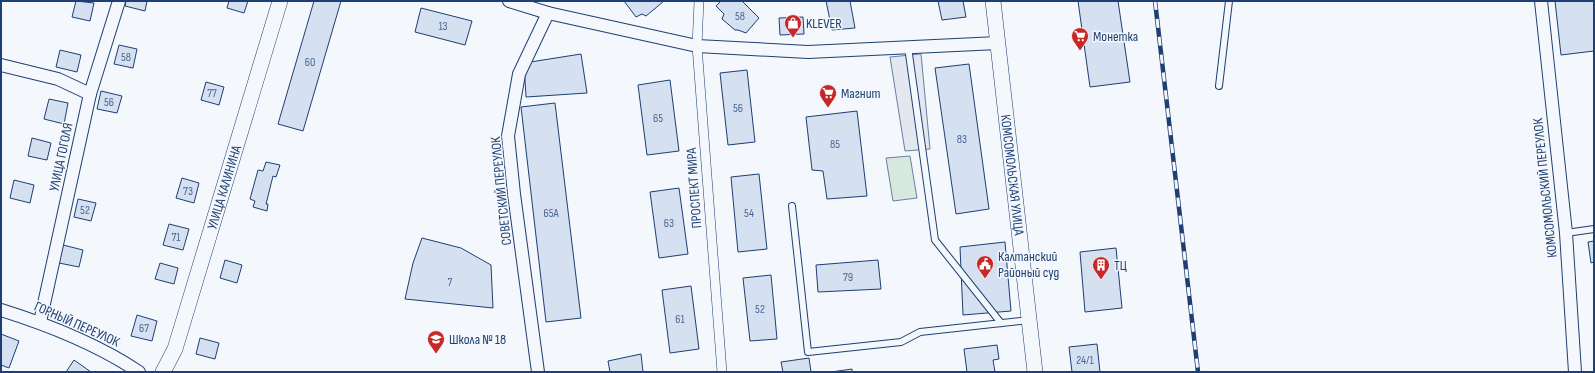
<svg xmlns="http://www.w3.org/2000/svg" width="1595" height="373" viewBox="0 0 1595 373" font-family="'Sofia Sans Condensed',sans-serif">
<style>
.green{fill:#d7e8df;stroke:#687fa3}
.parking{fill:#e3e8f0;stroke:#687fa3}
.building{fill:#d5e0f0;stroke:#1d3f73}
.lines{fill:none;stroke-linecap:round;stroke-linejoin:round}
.service-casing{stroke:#1d3f73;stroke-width:8}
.pedestrian-casing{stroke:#1d3f73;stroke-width:10}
.minor-casing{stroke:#1d3f73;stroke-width:14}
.tertiary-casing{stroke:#1d3f73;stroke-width:16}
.service{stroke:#f4f7fb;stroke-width:6}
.pedestrian{stroke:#f4f7fb;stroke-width:9}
.minor{stroke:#f4f7fb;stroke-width:12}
.tertiary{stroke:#f4f7fb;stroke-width:15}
.rail-casing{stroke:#1d3f73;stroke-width:4.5}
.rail{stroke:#f4f7fb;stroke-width:3;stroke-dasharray:9;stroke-linecap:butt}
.labels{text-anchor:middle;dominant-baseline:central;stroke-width:3;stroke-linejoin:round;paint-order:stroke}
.number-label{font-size:12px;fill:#4b6792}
.poi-label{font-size:14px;fill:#1d3f73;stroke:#f4f7fb;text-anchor:start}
.street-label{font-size:14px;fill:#1d3f73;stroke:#f4f7fb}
</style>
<rect width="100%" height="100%" fill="#f4f7fb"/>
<polygon class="green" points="910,156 917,198 893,201 886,158"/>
<polygon class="parking" points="921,54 930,149 905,151 890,57"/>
<g class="building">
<polygon points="76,1 94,3 90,21 72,17"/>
<polygon points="126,1 147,1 145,11 125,6"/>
<polygon points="229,1 248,1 244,13 227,8"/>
<polygon points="314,1 341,1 303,131 278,124"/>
<polygon points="624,1 664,1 646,16 642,14 636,17"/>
<polygon points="721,1 742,1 759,18 746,33 738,30 735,30 722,19 724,14 716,6"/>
<polygon points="826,1 850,1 855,28 832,30"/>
<polygon points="938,1 963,1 966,17 942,20"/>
<polygon points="1078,1 1118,1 1130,82 1090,87"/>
<polygon points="1555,1 1594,1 1594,51 1561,55"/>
<polygon points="421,8 472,21 465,45 415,32"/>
<polygon points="803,17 804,34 780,35 779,18"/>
<polygon points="119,45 137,49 133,68 114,64"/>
<polygon points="60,50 81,55 77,72 56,67"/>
<polygon points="581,54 587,93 526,97 524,63"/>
<polygon points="969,64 989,209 956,214 935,68"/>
<polygon points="747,70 755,142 728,145 720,73"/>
<polygon points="670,80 679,151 647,155 638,85"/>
<polygon points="206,82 224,87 219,105 201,100"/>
<polygon points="101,91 122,96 117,113 97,109"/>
<polygon points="49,99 68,103 64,124 44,119"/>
<polygon points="555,103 581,318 546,322 521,107"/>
<polygon points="857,111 867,196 827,199 823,171 812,170 806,117"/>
<polygon points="32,138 51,143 47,160 28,156"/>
<polygon points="266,162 280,165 276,177 273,176 266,204 268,204 267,211 253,207 255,201 250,199 258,170 263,171"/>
<polygon points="759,174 767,249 738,252 731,177"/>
<polygon points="182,178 199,183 194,203 176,198"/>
<polygon points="14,180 34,185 30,203 10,198"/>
<polygon points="679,188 688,254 659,258 650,192"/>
<polygon points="78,199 96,203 91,221 74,217"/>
<polygon points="169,224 189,229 183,250 163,245"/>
<polygon points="422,238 461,248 491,265 493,308 405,299 413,263"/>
<polygon points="1594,241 1594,262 1591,263 1588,242"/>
<polygon points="1005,242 1011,311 963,315 960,247"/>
<polygon points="63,245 83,250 79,267 59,263"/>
<polygon points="1116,248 1122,308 1085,312 1080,252"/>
<polygon points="225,260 242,265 237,283 220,278"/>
<polygon points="878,260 881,289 818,292 816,265"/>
<polygon points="160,263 178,268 174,284 155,279"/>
<polygon points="771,275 777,339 750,341 743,278"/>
<polygon points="691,286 699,349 670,353 662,290"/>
<polygon points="137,315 157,321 152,341 131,336"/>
<polygon points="1,334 19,341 9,368 1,365"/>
<polygon points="200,338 219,343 215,359 196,354"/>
<polygon points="1097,344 1100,372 1072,372 1069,347"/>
<polygon points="997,345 999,359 993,360 995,372 967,372 964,349"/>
<polygon points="641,354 643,372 610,372 608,361"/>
<polygon points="809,358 811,372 783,372 781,362"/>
<polygon points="74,360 91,372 66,372"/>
<polygon points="852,369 852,372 831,372"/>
</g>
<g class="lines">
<g class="service-casing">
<g id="service">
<polyline points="908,47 935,240 1001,323"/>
<polyline points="1219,86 1229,1"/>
<polyline points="792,206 808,352 901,342 920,332 1030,320"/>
<polyline points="1566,233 1594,229"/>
</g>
</g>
<g class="pedestrian-casing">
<polyline id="pedestrian" points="699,1 697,46 722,372"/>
</g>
<g class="minor-casing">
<g id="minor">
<polyline points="509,1 548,13 697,46 808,52 998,43"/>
<polyline points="1541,1 1566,233 1575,372"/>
<polyline points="1,65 58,79 90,94"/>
<path d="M1,310C49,325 97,344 139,372"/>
<polyline points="40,322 90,94 119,1"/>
<polyline points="538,372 514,194 508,136 519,74 548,13"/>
</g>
</g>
<g class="tertiary-casing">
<g id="tertiary">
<path id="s1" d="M993,1L1035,372"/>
<path id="s2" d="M163,372L175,349L280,1"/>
</g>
</g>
<use href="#service" class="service"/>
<use href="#pedestrian" class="pedestrian"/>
<use href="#minor" class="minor"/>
<use href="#tertiary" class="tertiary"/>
<g class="rail-casing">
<polyline id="rail" points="1155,1 1198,372"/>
</g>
<use href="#rail" class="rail"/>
</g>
<defs>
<g id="shop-pin" transform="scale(0.9)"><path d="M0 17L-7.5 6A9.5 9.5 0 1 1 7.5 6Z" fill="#c62828" stroke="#f4f7fb"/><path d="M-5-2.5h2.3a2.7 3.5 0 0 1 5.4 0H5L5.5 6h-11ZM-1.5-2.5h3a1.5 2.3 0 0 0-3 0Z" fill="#fff"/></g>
<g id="supermarket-pin" transform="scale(0.9)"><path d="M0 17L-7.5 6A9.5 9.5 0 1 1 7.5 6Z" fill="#c62828" stroke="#f4f7fb"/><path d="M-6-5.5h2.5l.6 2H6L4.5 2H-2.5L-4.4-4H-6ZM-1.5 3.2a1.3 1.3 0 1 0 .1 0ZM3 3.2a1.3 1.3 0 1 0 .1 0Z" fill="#fff"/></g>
<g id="civic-pin" transform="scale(0.9)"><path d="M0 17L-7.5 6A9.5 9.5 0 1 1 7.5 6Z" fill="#c62828" stroke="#f4f7fb"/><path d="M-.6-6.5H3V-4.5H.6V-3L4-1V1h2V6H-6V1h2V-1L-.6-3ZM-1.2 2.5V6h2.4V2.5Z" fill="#fff"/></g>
<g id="building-pin" transform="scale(0.9)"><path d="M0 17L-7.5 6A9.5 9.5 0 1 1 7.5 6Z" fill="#c62828" stroke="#f4f7fb"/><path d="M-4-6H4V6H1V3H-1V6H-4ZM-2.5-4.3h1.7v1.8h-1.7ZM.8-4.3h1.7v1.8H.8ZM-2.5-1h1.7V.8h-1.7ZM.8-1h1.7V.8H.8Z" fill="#fff"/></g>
<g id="school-pin" transform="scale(0.9)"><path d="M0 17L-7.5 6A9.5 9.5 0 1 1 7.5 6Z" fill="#c62828" stroke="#f4f7fb"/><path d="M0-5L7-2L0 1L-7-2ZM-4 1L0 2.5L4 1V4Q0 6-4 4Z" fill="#fff"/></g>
</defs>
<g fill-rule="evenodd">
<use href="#shop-pin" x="793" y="23"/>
<use href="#supermarket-pin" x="1080" y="36"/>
<use href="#supermarket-pin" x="828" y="93"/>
<use href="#civic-pin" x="985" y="264"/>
<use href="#building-pin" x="1101" y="265"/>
<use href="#school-pin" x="436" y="339"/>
</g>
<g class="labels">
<g class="number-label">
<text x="740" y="16">58</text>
<text x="443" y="26">13</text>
<text x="126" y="57">58</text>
<text x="310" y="62">60</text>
<text x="212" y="93">77</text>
<text x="109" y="102">56</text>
<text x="738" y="108">56</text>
<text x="658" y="118">65</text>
<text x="962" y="139">83</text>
<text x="835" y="144">85</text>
<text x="188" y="191">73</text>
<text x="85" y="210">52</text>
<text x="551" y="213">65А</text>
<text x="749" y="213">54</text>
<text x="669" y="223">63</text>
<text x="176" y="237">71</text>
<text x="848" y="277">79</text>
<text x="450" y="282">7</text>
<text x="760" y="309">52</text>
<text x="680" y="319">61</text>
<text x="144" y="328">67</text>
<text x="1085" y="360">24/1</text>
</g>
<g class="poi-label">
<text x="806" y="23">KLEVER</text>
<text x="1093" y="36">Монетка</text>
<text x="841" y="93">Магнит</text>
<text x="998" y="256">Калтанский<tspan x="998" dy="16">Районый суд</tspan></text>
<text x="1114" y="265">ТЦ</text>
<text x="449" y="339">Школа № 18</text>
</g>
<g class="street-label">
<text transform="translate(61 157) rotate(-78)">УЛИЦА ГОГОЛЯ</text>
<text stroke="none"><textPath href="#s1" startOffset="175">КОМСОМОЛЬСКАЯ УЛИЦА</textPath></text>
<text stroke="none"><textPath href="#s2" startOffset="195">УЛИЦА КАЛИНИНА</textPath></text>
<text transform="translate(694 188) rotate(-94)">ПРОСПЕКТ МИРА</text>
<text transform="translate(1545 188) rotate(-96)">КОМСОМОЛЬСКИЙ ПЕРЕУЛОК</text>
<text transform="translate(501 191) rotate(-96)">СОВЕТСКИЙ ПЕРЕУЛОК</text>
<text transform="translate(77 324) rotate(24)">ГОРНЫЙ ПЕРЕУЛОК</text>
</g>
</g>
<rect width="1595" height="373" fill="none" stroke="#1d3f73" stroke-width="4"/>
</svg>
